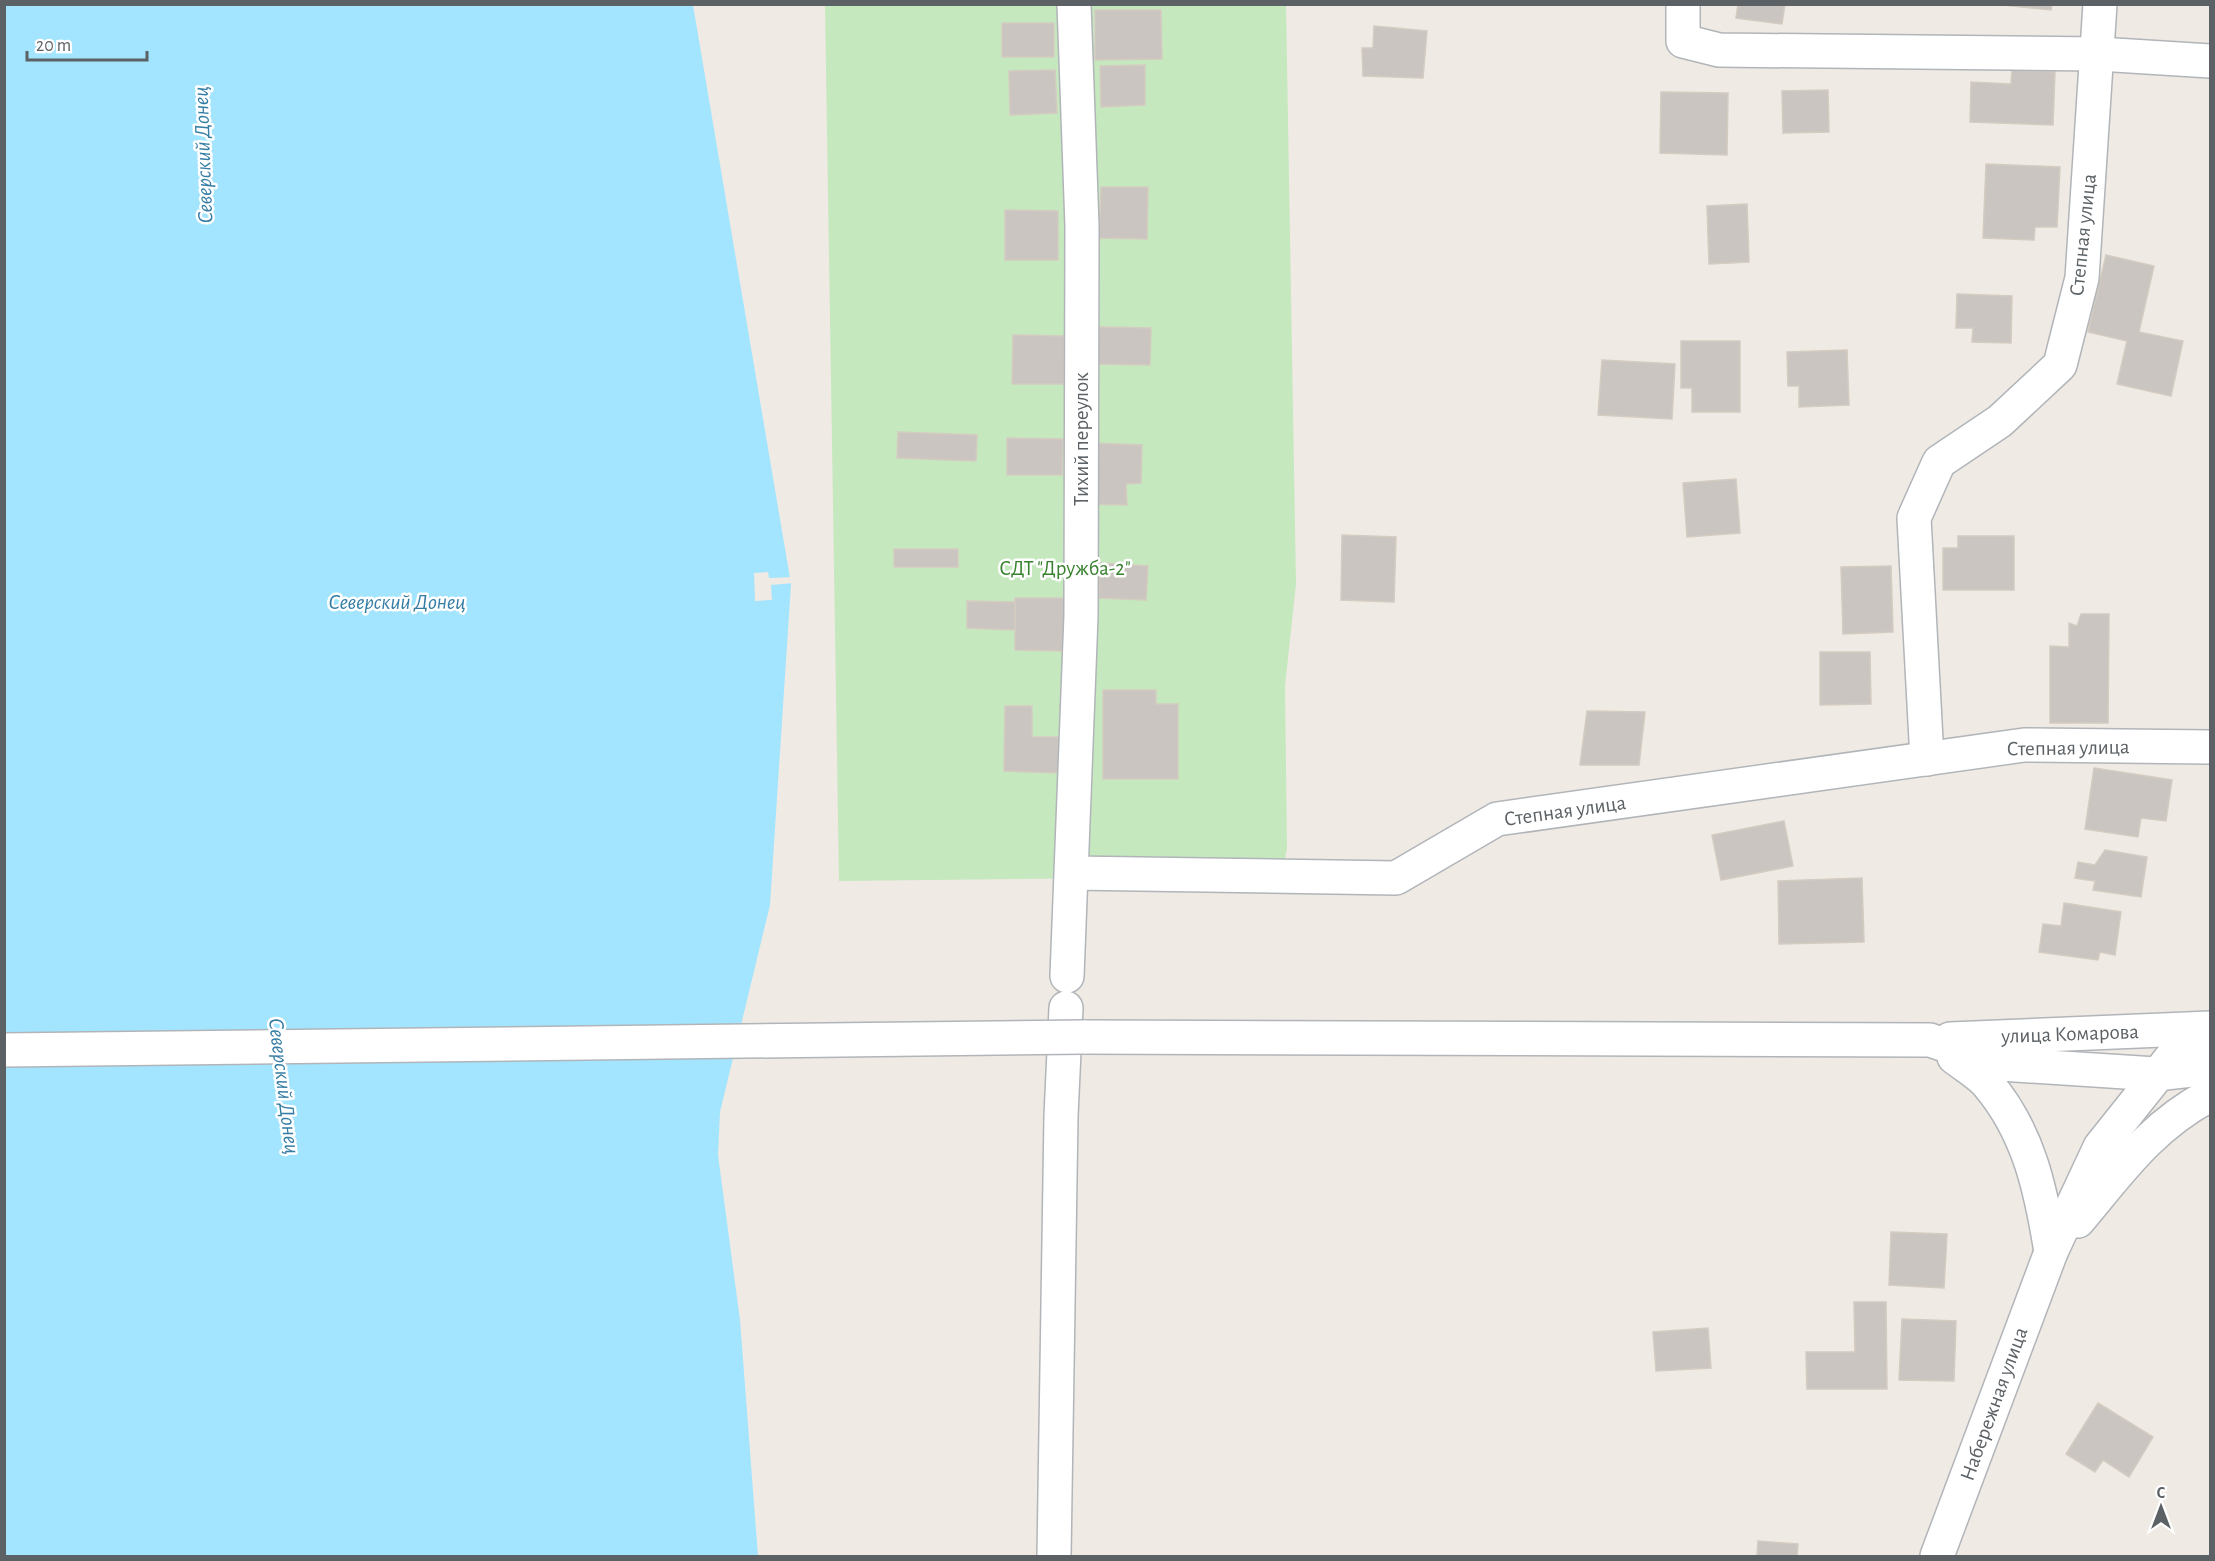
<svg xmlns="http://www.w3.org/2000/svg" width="2215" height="1561" viewBox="0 0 2215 1561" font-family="'Alegreya Sans',sans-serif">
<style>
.green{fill:#c5e8be}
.water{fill:#a3e5ff}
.pier{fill:#efeae3}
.building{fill:#cac5c0;stroke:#d4cbc1;stroke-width:1.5}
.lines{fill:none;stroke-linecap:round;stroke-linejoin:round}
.minor-casing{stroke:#b1b5b9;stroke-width:36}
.minor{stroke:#fff;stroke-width:33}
.minor-bridge-casing{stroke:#b1b5b9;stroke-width:36;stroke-linecap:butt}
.minor-bridge{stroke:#fff;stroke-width:33}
.labels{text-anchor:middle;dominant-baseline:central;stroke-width:5;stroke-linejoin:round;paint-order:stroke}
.street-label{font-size:21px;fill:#5b6165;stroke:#fff}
.park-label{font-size:21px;fill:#38812f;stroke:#fff}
.water-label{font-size:22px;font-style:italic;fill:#367da4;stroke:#fff}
</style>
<rect width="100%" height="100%" fill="#efeae3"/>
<polygon class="green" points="825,5 1286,5 1296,584 1285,686 1287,849 1281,876 839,881"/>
<polygon class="water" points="5,5 693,5 791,584 770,905 720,1112 718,1155 740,1320 758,1556 5,1556"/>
<polygon class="pier" points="768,572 769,578 793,577 794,583 771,585 772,600 755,601 754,573"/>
<g class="building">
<polygon points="1738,4 1785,4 1782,24 1736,18"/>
<polygon points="1993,4 2052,4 2051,10"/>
<polygon points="1095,10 1161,10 1162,59 1095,60"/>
<rect x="1002" y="23" width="52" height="34"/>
<polygon points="1374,26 1427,31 1423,78 1363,76 1362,48 1373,48"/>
<polygon points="1145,65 1145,105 1101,107 1100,66"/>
<polygon points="1055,70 1057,113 1010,115 1009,71"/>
<polygon points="2012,70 2055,72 2053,125 1970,122 1971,82 2011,84"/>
<polygon points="1828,90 1829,132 1783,133 1782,91"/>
<polygon points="1661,92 1728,93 1727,155 1660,153"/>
<polygon points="1986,164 2060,167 2057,227 2035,227 2034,240 1983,238"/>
<polygon points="1101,187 1148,187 1147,239 1099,238"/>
<polygon points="1747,204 1749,262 1709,264 1707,206"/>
<polygon points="1005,210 1058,211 1058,260 1005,260"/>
<polygon points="2106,255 2154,266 2139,332 2183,341 2171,396 2117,384 2127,341 2088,332"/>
<polygon points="1957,294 2012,296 2011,343 1972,342 1973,328 1956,328"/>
<polygon points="1099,327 1151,328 1150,365 1098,364"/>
<polygon points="1013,335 1064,336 1064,384 1012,384"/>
<polygon points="1681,341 1740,341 1740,412 1692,412 1692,388 1681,388"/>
<polygon points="1847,350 1849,405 1799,407 1799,386 1788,386 1787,352"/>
<polygon points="1602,360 1675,364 1672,419 1598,415"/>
<polygon points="898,432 977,435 976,461 897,458"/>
<polygon points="1007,438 1063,439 1062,475 1007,475"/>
<polygon points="1090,443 1142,445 1141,483 1126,484 1127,505 1088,504"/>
<polygon points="1736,479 1740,533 1687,537 1683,483"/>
<polygon points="1342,535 1396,537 1394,602 1341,600"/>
<polygon points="1958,536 2014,536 2014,590 1943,590 1943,548 1958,548"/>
<rect x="894" y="549" width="64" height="18"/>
<polygon points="1100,563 1148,566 1146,600 1099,598"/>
<polygon points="1891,566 1893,632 1843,634 1841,567"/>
<polygon points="1015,598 1065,598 1064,651 1015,650"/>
<polygon points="967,601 1015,602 1015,630 967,628"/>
<polygon points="2081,614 2109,614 2108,723 2050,723 2050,646 2069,647 2069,623 2077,626"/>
<polygon points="1820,652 1870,652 1871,704 1820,705"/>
<polygon points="1103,690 1156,690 1156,704 1178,704 1178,779 1103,779"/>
<polygon points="1005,706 1032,706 1032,737 1061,737 1060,773 1004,771"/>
<polygon points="1587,711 1645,712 1639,765 1580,765"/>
<polygon points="2094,768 2172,780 2166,821 2141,818 2138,837 2085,829"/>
<polygon points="1784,821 1793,866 1721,880 1712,835"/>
<polygon points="2105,850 2147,857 2141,897 2093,890 2095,881 2075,878 2078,862 2095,865"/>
<polygon points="1862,878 1864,942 1779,944 1778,881"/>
<polygon points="2064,903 2121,912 2115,955 2100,952 2098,960 2039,952 2043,924 2061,926"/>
<polygon points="1891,1232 1947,1234 1944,1288 1889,1285"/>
<polygon points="1854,1302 1886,1302 1887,1389 1807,1389 1806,1352 1855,1352"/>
<polygon points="1902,1319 1956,1321 1954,1381 1899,1380"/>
<polygon points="1708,1328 1711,1368 1656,1371 1653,1332"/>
<polygon points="2098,1403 2153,1437 2129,1477 2103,1460 2095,1472 2066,1454"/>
<polygon points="1758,1541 1798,1544 1797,1556 1757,1556"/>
</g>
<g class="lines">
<g class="minor-casing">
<g id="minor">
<polyline points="1683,4 1683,41 1719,50 2099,54 2210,61"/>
<polyline points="1927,759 1914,518 1939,462 2000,421 2060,365 2082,278 2100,4"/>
<polyline points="1072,873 1396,878 1497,819 2024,745 2210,747"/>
<polyline points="1067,976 1081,616 1082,226 1074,4"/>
<polyline points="1084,1037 1930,1040 2000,1064 2156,1074 2210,1068"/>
<polyline points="1950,1039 2210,1028"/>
<path d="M1954,1057C1964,1065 1978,1073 1987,1083C2029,1132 2041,1190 2051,1252"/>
<path d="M2078,1221C2120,1171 2151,1126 2210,1095"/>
<polyline points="1054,1556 1061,1116 1066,1008"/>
<polyline points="1937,1556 2051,1252 2100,1147 2171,1058 2189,1045 2210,1036"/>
</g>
</g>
<use href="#minor" class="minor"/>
<g class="minor-bridge-casing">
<polyline id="minor-bridge" points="4,1050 1084,1037"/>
</g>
<use href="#minor-bridge" class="minor-bridge"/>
</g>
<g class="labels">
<g class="street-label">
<text transform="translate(2083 235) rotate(-84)">Степная улица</text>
<text transform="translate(1081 439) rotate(-90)">Тихий переулок</text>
<text transform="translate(2068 748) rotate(-1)">Степная улица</text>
<text transform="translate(1565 811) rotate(-8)">Степная улица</text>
<text transform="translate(2070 1034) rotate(-2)">улица Комарова</text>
<text transform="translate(1994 1404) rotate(-70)">Набережная улица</text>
</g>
<g class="park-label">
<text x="1065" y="568">СДТ "Дружба-2"</text>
</g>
<g class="water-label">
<text transform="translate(203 155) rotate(-92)">Северский Донец</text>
<text x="397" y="602">Северский Донец</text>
<text transform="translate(284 1086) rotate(83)">Северский Донец</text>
</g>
</g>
<rect width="2215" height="1561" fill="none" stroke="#5b6165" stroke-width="12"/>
<g transform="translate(2161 1507)" stroke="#ffffff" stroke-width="4.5" paint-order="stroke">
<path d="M0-4.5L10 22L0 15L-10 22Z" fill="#5b6165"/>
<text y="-9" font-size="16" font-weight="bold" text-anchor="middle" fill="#5b6165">С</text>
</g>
<path d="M27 51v9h120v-9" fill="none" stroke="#5b6165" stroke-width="3"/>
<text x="36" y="51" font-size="18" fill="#5b6165" stroke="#ffffff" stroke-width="4.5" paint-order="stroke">20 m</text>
</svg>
